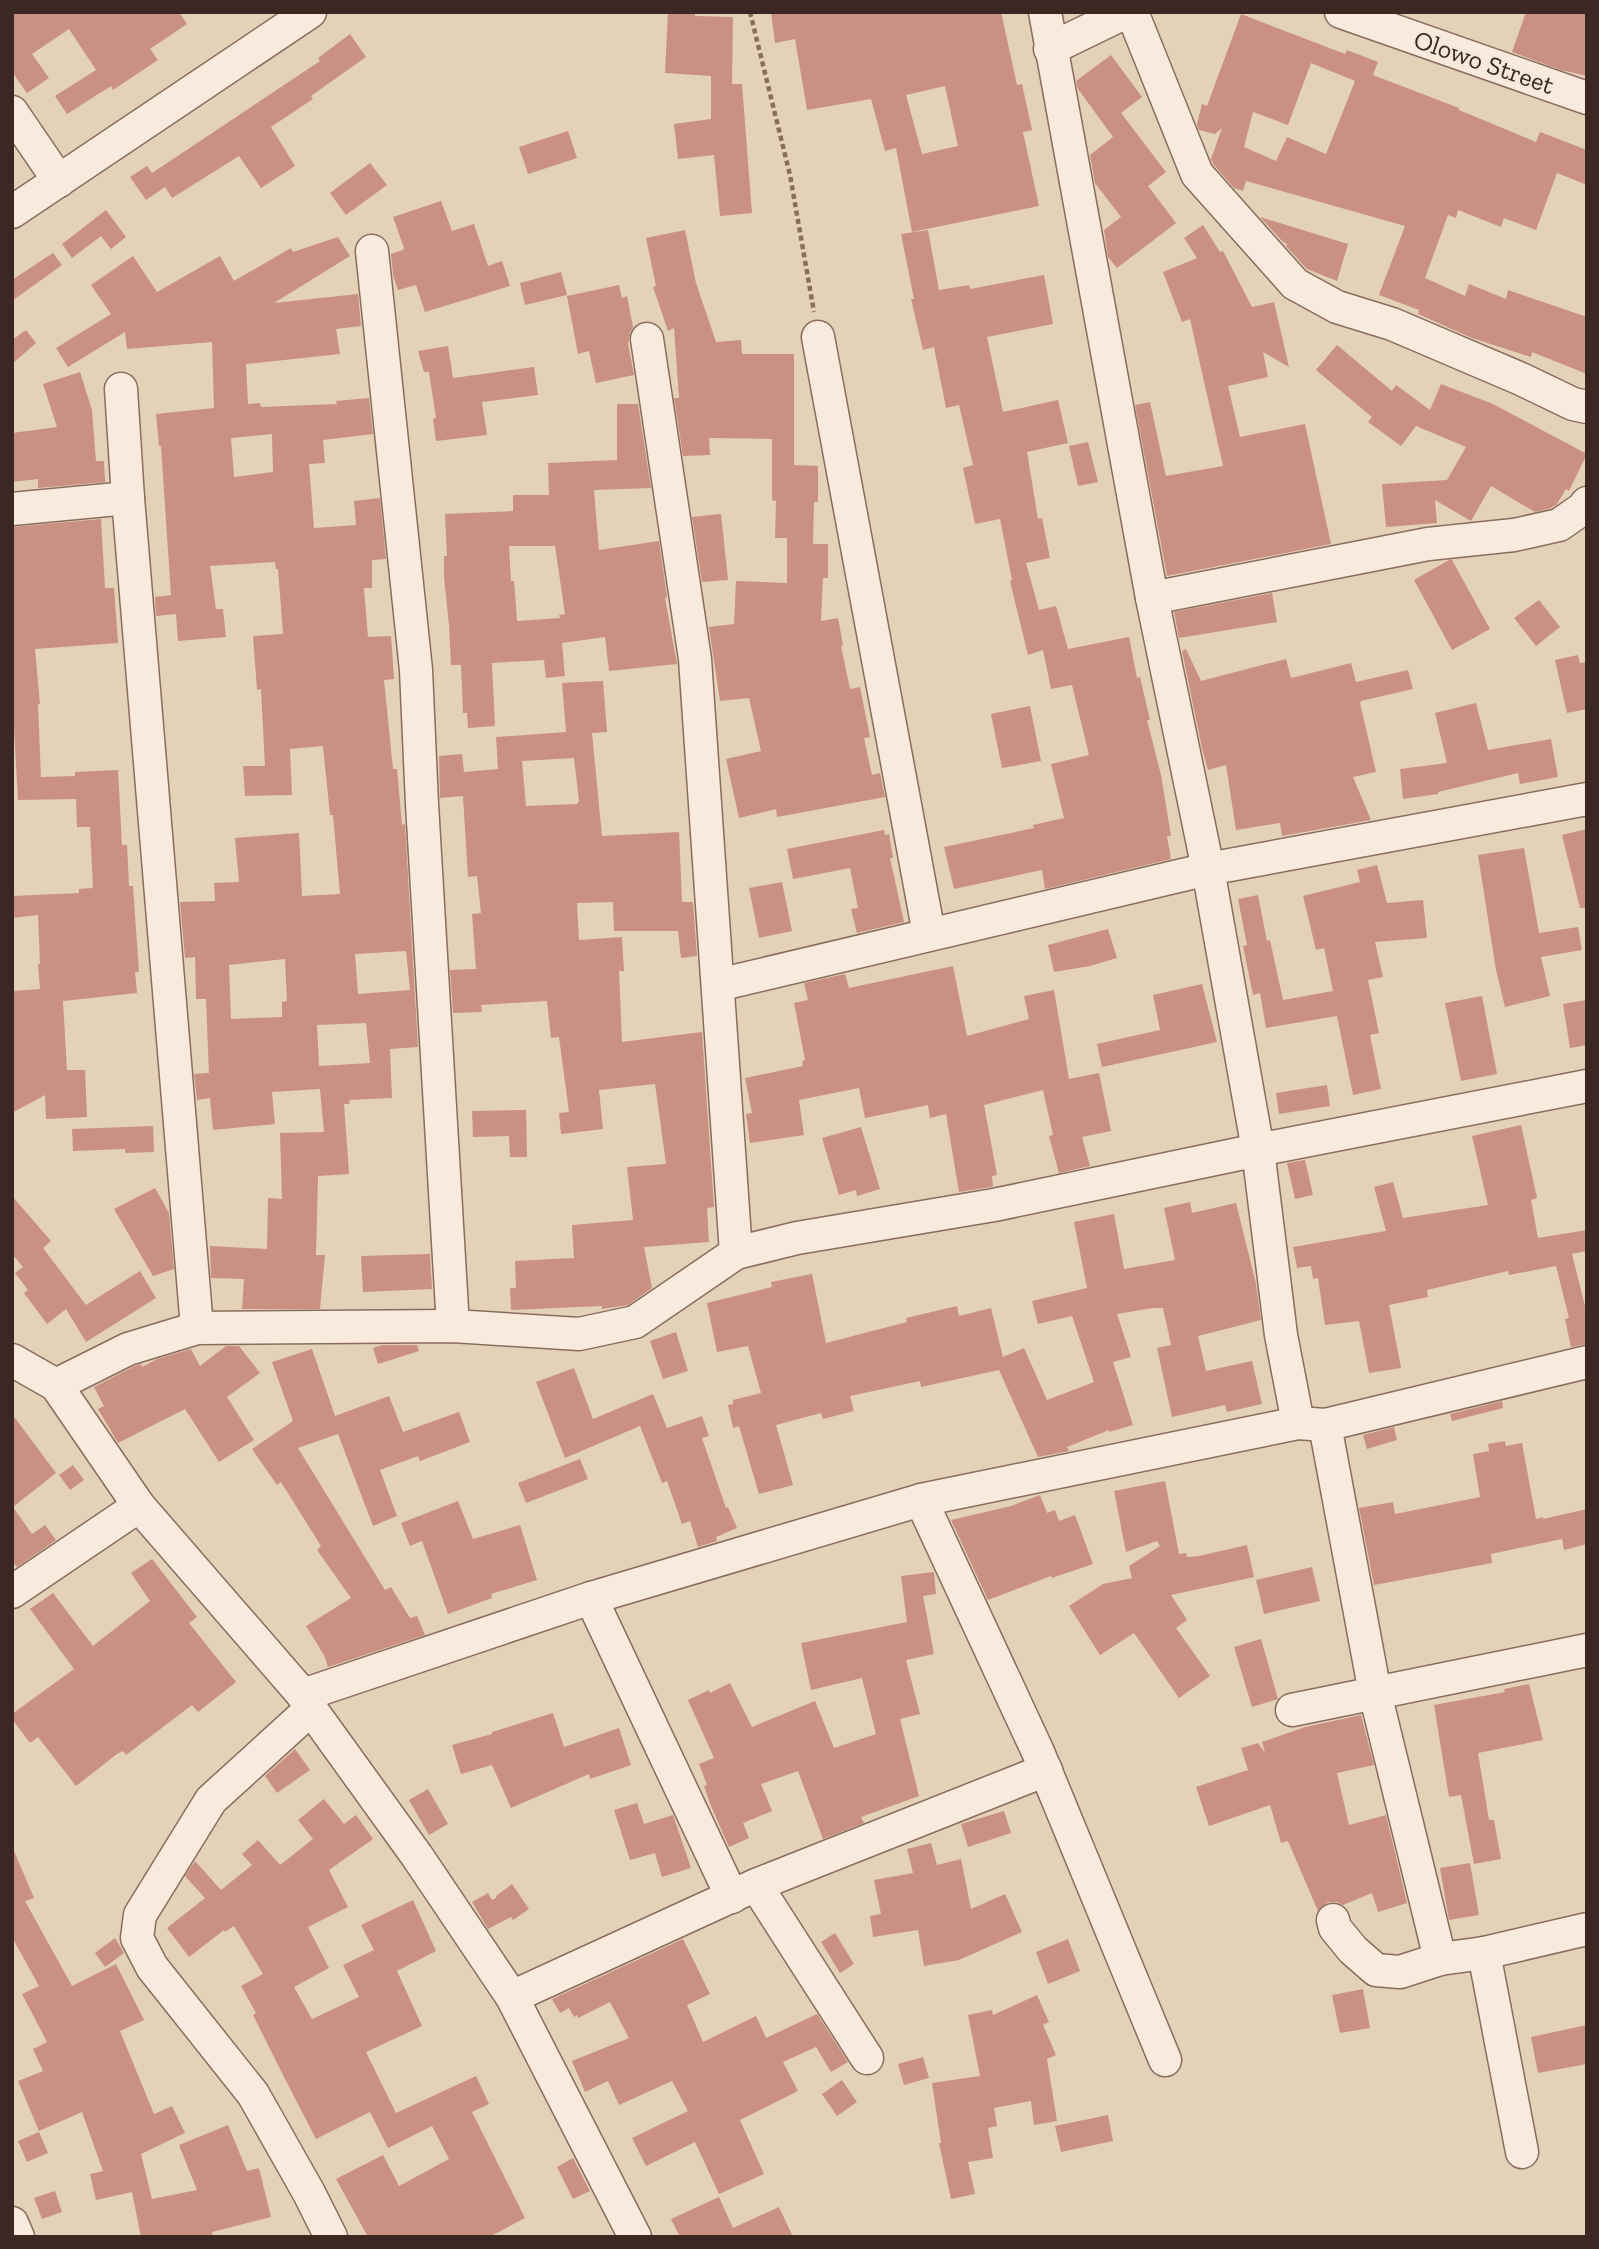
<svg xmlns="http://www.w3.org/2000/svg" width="1599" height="2249" viewBox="0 0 1599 2249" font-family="'Zilla Slab',serif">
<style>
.farmland{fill:#e3d2b8}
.building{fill:#ca9082;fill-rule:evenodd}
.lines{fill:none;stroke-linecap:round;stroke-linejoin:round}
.minor-casing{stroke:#8a6c5f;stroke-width:35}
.path{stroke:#8a6c5f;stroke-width:4.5;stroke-dasharray:5 3.5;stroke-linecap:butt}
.minor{stroke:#f8eadd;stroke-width:32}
.labels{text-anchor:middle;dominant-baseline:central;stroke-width:5;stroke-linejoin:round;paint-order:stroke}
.street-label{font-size:26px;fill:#3b2822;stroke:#f5e7da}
</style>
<rect width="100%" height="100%" fill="#eddbca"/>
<rect class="farmland" x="12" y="12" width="1575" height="2225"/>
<g class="building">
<polygon points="12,12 179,12 187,24 150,49 158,60 113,90 111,86 67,114 55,96 96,70 69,29 32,54 49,78 27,93 12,72"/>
<polygon points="668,12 695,12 695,16 733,17 732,84 742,84 752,213 720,216 714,155 678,159 674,124 711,119 711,76 665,73"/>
<path d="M771,12H1001L1017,85L1022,84L1032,130L1023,132L1039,206L912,232L896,148L885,151L871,99L807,110L795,39L775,43ZM945,86L958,146L922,154L906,95Z"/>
<polygon points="1526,12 1587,12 1587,76 1561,70 1512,52"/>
<path d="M1241,14L1345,54L1347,50L1378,62L1373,75L1459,108V110L1536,142L1540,132L1587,150V185L1557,173L1536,230L1504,218L1501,227L1458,210L1456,218L1448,215L1425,278L1465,296L1469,284L1506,299L1508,290L1587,317V374L1532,352L1531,357L1472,338L1418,314L1419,310L1379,295L1405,226L1246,181L1243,191L1234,188L1213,164L1211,159L1222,128L1215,134L1199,130L1197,124L1202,104L1207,106ZM1311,63L1355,81L1326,154L1287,137L1276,161L1244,147L1253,112L1288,125Z"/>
<polygon points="350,34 366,57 311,96 313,99 271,127 295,166 261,188 239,156 172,198 165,187 146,200 130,177 147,166 152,173 320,61 318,58"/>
<polygon points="1111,55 1142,97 1121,113 1166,172 1148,186 1176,223 1117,268 1108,257 1104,230 1121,217 1095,183 1090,155 1113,137 1078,89 1076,81"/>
<polygon points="568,131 577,158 528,174 519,147"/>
<polygon points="370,163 387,185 346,215 330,193"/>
<polygon points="441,201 452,231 474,224 488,266 502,261 510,286 425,312 416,285 398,290 393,275 391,254 403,250 404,248 393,217"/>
<polygon points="106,210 126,237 111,249 101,236 72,258 62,244"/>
<polygon points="1260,217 1348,244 1337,281 1307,269 1286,246 1287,244 1282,241"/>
<polygon points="1203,225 1220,252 1223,251 1252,307 1274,302 1289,367 1263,352 1268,377 1228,386 1240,437 1305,424 1331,544 1167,576 1135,405 1150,402 1166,476 1223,466 1190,319 1182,322 1163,272 1197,258 1184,238"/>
<polygon points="685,230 696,283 716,342 741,340 742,354 794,354 794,465 818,466 818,502 814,502 813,544 828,544 828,578 823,578 821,621 838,618 843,645 841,646 850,689 860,687 870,737 864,738 872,775 880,773 885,797 777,817 776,809 739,818 726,759 761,751 749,698 720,701 709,627 734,624 736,581 787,583 787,538 775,538 776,501 772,500 772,439 709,438 710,455 683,456 674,398 679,398 674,328 668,331 653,287 656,286 646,238"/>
<polygon points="928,230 939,290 969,285 970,289 1044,275 1053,324 987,337 1003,412 1058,400 1068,443 1027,452 1038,519 1042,518 1050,558 1026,563 1039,610 1056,606 1068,649 1129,637 1137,678 1140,677 1150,720 1147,720 1161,775 1171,836 1167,836 1171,859 1045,889 1042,870 954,889 944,847 1034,828 1033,825 1064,818 1051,764 1089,755 1072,685 1051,689 1043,650 1028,655 1010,581 1012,580 1000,519 975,524 963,468 973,465 959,405 946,408 934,347 923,350 911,299 914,299 901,234"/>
<path d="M338,237L350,256L274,303L358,294L361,326L336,329L340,354L246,364L248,404L260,403L261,407L337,404L336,401L369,398L373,434L323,440L325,463L309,464L314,528L356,525L354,501L380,498L386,559L372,560V588H364L368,637L391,636L394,679L384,680L393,769H397L402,825L405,824L418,1047L390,1049L392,1098L349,1100L350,1104H344L349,1174L318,1176L316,1255H325L320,1309H242L244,1279L211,1278L210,1246L267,1249L268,1198L282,1199L280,1133L324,1132L320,1089L272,1092L275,1124L213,1130L210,1098L197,1100L194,1074L209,1073L206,999H196L195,957L185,958L180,902L215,901L214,883L239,882L235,838L299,833L302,896L340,894L333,815H330L323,746L290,749L292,795L245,796L243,766H265L261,689L257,690L253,636L283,634L278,569H276L275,562L210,566L216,609H223L226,637L178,641L176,614L156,616L155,597L171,595L161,446H159L156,414L214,408L212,342L127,349L125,332L68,367L56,348L111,314L91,285L133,256L157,292L220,256L234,281L291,248L293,252ZM272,434L273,472L234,477L231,438ZM406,951L410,990L358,994L355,954ZM285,959L287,1001L282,1002V1017L231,1019L229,965ZM366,1023L370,1063L319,1066L317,1025Z"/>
<polygon points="53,253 62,265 12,301 12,280"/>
<polygon points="561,272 567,295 525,305 520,283"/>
<polygon points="619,285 622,298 627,296 633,327 630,333 628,344 634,375 596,383 589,351 578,354 567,296"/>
<polygon points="26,330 36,343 12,364 12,340"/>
<polygon points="1337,345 1392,391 1396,385 1430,410 1441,384 1493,404 1587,454 1569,491 1566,489 1557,504 1551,508 1535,512 1491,486 1471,521 1435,500 1437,523 1386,527 1382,484 1447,480 1466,447 1416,426 1401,446 1368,422 1372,417 1316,370"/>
<polygon points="448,346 453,378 534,367 538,395 482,402 487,435 436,441 433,419 436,418 429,372 424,372 418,351"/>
<polygon points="80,372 92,410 96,461 104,461 105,482 38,488 38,479 12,482 12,433 57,427 43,384"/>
<path d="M617,404H638L651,488L594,490L599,550L659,541L667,597L665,598L677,664L609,671L605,637L562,643L565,676L546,678L544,660L492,663L495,726L468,728L467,713H463L461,665H451L449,625L444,577V556H447L445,514L513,511V495H549L548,463L617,460ZM509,546H555L565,614L559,615L560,618L517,621L514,581H511Z"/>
<polygon points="1088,442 1098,482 1078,486 1069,446"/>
<polygon points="721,514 728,580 702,582 692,517"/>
<polygon points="101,519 105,588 114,588 118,643 35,649 40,704 38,704 41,777 75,776 75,772 118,770 122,845 127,845 129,886 133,886 139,972 135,972 137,993 63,1001 67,1070 85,1070 87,1117 46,1119 45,1095 12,1113 12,991 40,989 38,964 40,964 38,915 12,918 12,896 79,893 79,889 93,888 90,827 77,827 76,799 18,800 12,695 12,527"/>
<polygon points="1449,560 1452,560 1490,629 1452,650 1414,580"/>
<polygon points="1272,593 1277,622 1179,638 1174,612"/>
<polygon points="1539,600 1560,627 1536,646 1514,618"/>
<polygon points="1186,649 1201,681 1286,659 1291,678 1351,663 1356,682 1408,670 1413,689 1361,701 1360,703 1376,772 1353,777 1371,820 1282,836 1280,823 1236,830 1226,765 1208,770 1202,748 1182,651"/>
<polygon points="1578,655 1580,663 1587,662 1587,709 1567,713 1555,660"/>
<path d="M603,681L607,732L592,733L602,836L679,832L682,902H693L697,956L681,958L678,931H614L613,902L577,903L579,940L622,937L624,971H619L622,1042L702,1032L714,1207L707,1208L709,1242L644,1247L652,1288L628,1305L602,1309V1306L511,1310L510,1288H516L515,1261L574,1258L572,1225L633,1220L627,1167L666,1164L655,1084L599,1090L603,1129L561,1134L559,1113L569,1112L559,1037L551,1038L547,1001L481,1005L482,1012L453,1013L450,970L476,969L472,914L481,913L477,876L468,877L463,796L440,798L439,756L462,754L464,772L498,769L496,737L566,732L562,683ZM574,758L579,801L577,804L526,806L522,761Z"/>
<polygon points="1476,703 1488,750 1551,739 1558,777 1520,784 1518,773 1438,792 1438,794 1403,799 1400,769 1447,763 1435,713"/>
<polygon points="1030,706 1041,761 1002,768 991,714"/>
<polygon points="1587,829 1587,908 1580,908 1562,835"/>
<polygon points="884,830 885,835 889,834 893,858 890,858 904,922 857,933 851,909 858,908 850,868 793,879 787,849"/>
<polygon points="1524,848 1539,933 1578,927 1582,950 1541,957 1550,996 1505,1007 1496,970 1478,855"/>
<polygon points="1377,865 1387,903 1423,900 1427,938 1375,942 1383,977 1368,980 1379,1033 1370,1035 1381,1089 1353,1095 1337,1016 1266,1028 1260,993 1253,995 1243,946 1247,945 1238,899 1258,895 1267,941 1270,940 1283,1000 1333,991 1324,948 1316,950 1303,896 1360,882 1357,870"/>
<polygon points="782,882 792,931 759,938 749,888"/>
<polygon points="1108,929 1117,958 1090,966 1054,972 1048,945"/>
<polygon points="953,966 967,1036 1029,1019 1024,996 1054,990 1069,1079 1099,1073 1111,1131 1082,1137 1090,1166 1059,1173 1049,1136 1053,1135 1043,1090 984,1105 997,1175 992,1176 993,1186 991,1187 959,1192 946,1114 930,1118 928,1105 865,1118 859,1088 799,1100 804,1135 750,1143 746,1114 752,1113 745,1078 803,1066 802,1061 805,1060 794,1003 808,1000 804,983 845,974 849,988"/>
<polygon points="1202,984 1217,1042 1102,1067 1097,1044 1160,1030 1153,995"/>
<polygon points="1482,996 1497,1074 1461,1081 1445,1003"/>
<polygon points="1587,1000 1587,1045 1570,1048 1563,1004"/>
<polygon points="1327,1085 1330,1106 1279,1114 1276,1093"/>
<polygon points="526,1110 527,1157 510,1157 509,1136 473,1137 472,1111"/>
<polygon points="1521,1125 1537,1198 1531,1200 1538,1238 1587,1230 1587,1251 1572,1254 1587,1314 1587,1344 1571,1347 1565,1319 1569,1318 1556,1266 1509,1275 1508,1271 1427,1290 1428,1297 1389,1305 1401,1368 1369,1373 1359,1321 1325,1325 1318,1278 1313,1279 1311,1266 1297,1268 1293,1247 1386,1231 1374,1187 1393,1182 1403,1218 1488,1205 1472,1136"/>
<polygon points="153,1126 154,1152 125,1153 125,1149 73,1151 72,1129"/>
<polygon points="861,1127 880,1189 857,1196 856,1190 839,1195 822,1138"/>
<polygon points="1305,1160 1313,1195 1295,1199 1287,1163"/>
<polygon points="155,1188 169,1213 174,1269 153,1276 114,1209"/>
<polygon points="12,1196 51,1241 43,1248 86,1305 140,1271 156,1298 86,1342 66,1309 47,1324 24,1293 28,1290 15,1273 23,1267 12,1254"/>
<polygon points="1190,1202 1192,1213 1236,1203 1256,1284 1261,1320 1198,1336 1206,1371 1252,1361 1262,1404 1227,1412 1225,1405 1172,1417 1157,1348 1171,1345 1163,1308 1153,1308 1117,1314 1131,1357 1113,1362 1133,1425 1109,1432 1109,1430 1067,1447 1069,1451 1038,1457 999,1370 921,1387 920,1381 850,1396 854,1411 823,1419 821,1413 776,1425 793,1485 759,1494 739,1426 733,1428 728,1405 733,1404 733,1400 761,1393 748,1346 717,1352 707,1303 772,1287 771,1282 812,1274 826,1343 907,1322 906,1318 957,1306 959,1316 991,1308 1003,1357 1024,1348 1047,1400 1094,1382 1072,1316 1038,1324 1032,1301 1087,1288 1074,1222 1114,1214 1124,1269 1175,1260 1164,1208"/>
<polygon points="430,1254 432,1289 363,1292 361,1256"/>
<polygon points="676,1332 688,1371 663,1379 650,1341"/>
<polygon points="382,1345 417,1345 419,1351 378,1364 373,1348"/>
<polygon points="226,1346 239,1346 260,1373 227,1397 254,1440 219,1462 185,1409 118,1443 98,1409 104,1406 94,1387 135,1366 141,1364 142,1367 157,1359 191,1349 200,1366"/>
<polygon points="312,1349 335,1416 389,1396 403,1432 459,1412 470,1442 420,1461 418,1456 380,1470 397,1516 373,1526 338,1434 298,1448 385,1590 391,1587 410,1618 417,1616 425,1635 328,1667 324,1655 306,1626 351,1598 317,1550 321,1546 281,1482 277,1485 252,1449 293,1421 272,1362"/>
<polygon points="574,1368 593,1419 653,1394 667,1428 702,1416 709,1436 702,1438 726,1508 728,1507 737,1528 716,1537 717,1541 698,1547 690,1521 682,1524 667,1481 662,1483 640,1426 565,1458 536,1382"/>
<polygon points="1502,1401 1503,1408 1452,1421 1450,1414"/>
<polygon points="12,1414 56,1473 13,1507 32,1534 45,1525 56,1540 17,1567 12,1561"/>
<polygon points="1394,1427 1397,1440 1367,1449 1363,1435"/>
<polygon points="1505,1441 1506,1446 1522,1443 1536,1519 1543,1517 1543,1519 1587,1509 1587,1544 1564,1550 1562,1539 1491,1554 1492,1563 1374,1585 1359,1508 1393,1502 1395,1514 1480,1497 1473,1454 1489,1451 1488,1444"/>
<polygon points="580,1459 588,1479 526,1503 518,1483"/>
<polygon points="73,1465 84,1480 70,1490 59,1475"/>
<polygon points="1165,1481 1179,1554 1186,1553 1187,1557 1199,1556 1247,1545 1254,1577 1171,1595 1187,1620 1176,1628 1210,1676 1179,1698 1134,1633 1100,1655 1069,1606 1103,1584 1132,1578 1129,1566 1160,1546 1157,1541 1126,1552 1114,1491"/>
<polygon points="1040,1495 1047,1513 1055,1510 1059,1521 1075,1515 1093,1564 1052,1578 1051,1576 988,1600 951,1520 1011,1506"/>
<polygon points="458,1501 473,1539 520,1525 537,1580 491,1594 492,1598 448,1614 422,1541 410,1546 401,1523"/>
<polygon points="152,1559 197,1617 189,1623 236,1682 198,1712 192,1705 126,1755 123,1751 117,1754 76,1786 38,1737 30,1743 12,1719 12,1714 74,1669 30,1609 53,1593 93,1646 150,1601 131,1573"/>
<polygon points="1312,1567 1320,1601 1264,1614 1256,1580"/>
<polygon points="934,1572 936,1594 923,1596 934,1654 906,1660 920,1714 900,1719 919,1796 861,1817 864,1823 823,1839 798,1771 761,1784 772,1811 743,1823 749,1838 729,1847 711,1806 704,1786 707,1785 699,1764 714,1758 688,1700 709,1690 710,1693 730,1683 752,1727 815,1701 834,1748 876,1734 862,1678 811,1690 801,1643 907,1622 901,1576"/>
<polygon points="1261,1639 1278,1699 1252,1707 1234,1647"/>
<polygon points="1529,1684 1543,1740 1478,1753 1489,1820 1494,1820 1501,1859 1474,1864 1461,1795 1449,1797 1434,1705 1505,1692 1504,1689"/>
<polygon points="553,1713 564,1747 619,1728 631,1765 590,1779 589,1774 511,1808 492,1765 461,1774 452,1745 492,1734 492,1732"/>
<polygon points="1361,1715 1374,1765 1337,1773 1349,1825 1386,1815 1407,1903 1378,1912 1372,1893 1343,1905 1337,1902 1328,1902 1318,1911 1288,1841 1281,1843 1270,1805 1209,1826 1196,1787 1248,1770 1241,1748 1258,1743 1265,1753 1262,1742 1305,1727"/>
<polygon points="295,1749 310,1770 277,1793 265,1776"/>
<polygon points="428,1789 448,1824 429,1835 409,1800"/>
<polygon points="324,1799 344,1824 356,1815 373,1839 329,1870 348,1907 308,1927 329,1968 294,1987 312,2019 359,1997 343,1965 374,1950 361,1925 413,1900 436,1951 397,1971 422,2026 366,2052 396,2113 476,2076 489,2104 472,2112 525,2218 489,2237 368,2237 336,2179 383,2155 399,2186 449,2159 432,2126 388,2148 370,2112 316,2139 283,2075 253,2015 256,2013 241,1986 263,1974 234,1926 225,1932 224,1930 189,1957 167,1928 205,1898 185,1876 195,1861 221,1890 252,1865 242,1854 258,1840 280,1865 313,1839 298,1820"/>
<polygon points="637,1803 644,1824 673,1815 691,1868 662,1877 655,1853 630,1860 614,1810"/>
<polygon points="1004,1811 1011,1833 968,1847 961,1824"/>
<polygon points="931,1843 937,1865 961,1859 971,1909 1005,1894 1022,1932 959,1960 924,1966 918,1930 873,1937 870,1916 881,1914 874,1880 913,1873 907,1849"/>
<polygon points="12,1846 34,1898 25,1901 72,1986 116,1964 144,2020 120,2031 154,2114 172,2106 185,2133 141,2154 152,2199 197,2190 179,2145 228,2125 247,2171 259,2168 271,2217 212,2232 213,2237 141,2237 132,2192 96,2200 90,2174 103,2171 82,2112 39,2131 18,2081 43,2071 33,2049 47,2042 22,1994 39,1986 12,1937"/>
<polygon points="1470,1863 1479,1915 1449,1920 1440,1868"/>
<polygon points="512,1884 529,1909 513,1920 511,1917 488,1929 472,1902 488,1893 492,1900 496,1898 496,1896"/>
<polygon points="835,1933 854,1964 840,1973 821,1942"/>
<polygon points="115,1938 124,1953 105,1967 95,1953"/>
<polygon points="683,1939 710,1994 687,2005 703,2042 756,2016 766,2038 817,2014 848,2062 831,2072 816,2047 783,2062 798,2091 740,2120 764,2174 719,2194 695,2142 646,2166 632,2138 688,2111 672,2081 619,2105 608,2081 585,2092 572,2061 629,2038 610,2002 578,2018 577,2015 574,2017 569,2008 560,2013 552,1999"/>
<polygon points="1068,1939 1080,1971 1048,1984 1036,1952"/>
<polygon points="1363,1989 1370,2028 1340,2033 1332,1995"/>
<polygon points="1037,1995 1049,2022 1043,2025 1056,2055 1047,2059 1057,2121 1034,2125 1031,2101 994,2108 997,2126 988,2128 993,2158 968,2162 975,2194 951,2199 939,2143 941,2143 932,2083 980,2076 968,2015 992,2010 993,2015"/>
<polygon points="1587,2025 1587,2064 1538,2073 1531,2037"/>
<polygon points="923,2057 929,2078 904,2085 898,2064"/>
<polygon points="842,2080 857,2102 837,2116 822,2094"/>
<polygon points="1108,2115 1113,2141 1061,2152 1055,2126"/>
<polygon points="39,2132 48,2153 27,2162 18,2141"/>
<polygon points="573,2158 590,2191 573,2199 557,2167"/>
<polygon points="55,2191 62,2212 42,2219 34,2198"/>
<polygon points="719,2197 733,2228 779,2207 793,2237 680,2237 671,2219"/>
</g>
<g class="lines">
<g class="minor-casing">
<g id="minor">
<polyline points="1045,12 1152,598 1208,869 1258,1150 1281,1335 1298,1423"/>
<polyline points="1132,12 1197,174 1295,284 1337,307 1392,324 1521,379 1573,404 1587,407"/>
<polyline points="1341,12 1587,98"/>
<polyline points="1050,49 1116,17 1120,12"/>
<polyline points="12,112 59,181"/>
<polyline points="12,212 310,12"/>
<polyline points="372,251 416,670 422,804 453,1326"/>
<polyline points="818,337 929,934"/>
<polyline points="647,339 695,659 736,1253"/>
<polyline points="121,389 128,498 197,1328"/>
<polyline points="12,509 128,498"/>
<polyline points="1152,598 1428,544 1514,535 1559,525 1582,509 1587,503"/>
<polyline points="718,985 1208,869 1587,799"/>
<polyline points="12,1360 56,1385 139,1506 303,1695 311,1709 417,1856 512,1997 635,2237"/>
<polyline points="56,1385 128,1349 197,1328 453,1326 579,1334 635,1322 736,1253 797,1238 994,1205 1258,1150 1587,1086"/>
<polyline points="1325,1425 1375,1693 1440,1959 1484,1953 1587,1929"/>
<polyline points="12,1592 139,1506"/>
<polyline points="591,1598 732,1897"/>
<polyline points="303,1695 591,1598 921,1500"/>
<polyline points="311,1709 211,1800 140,1915 137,1938 152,1967 253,2094 309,2193 331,2237"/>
<polyline points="1292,1710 1587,1650"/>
<polyline points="756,1885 867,2058"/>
<polyline points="1333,1920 1335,1928 1353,1950 1376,1970 1400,1972 1440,1959"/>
<polyline points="1484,1953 1522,2152"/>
<polyline points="512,1997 756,1885 1046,1770"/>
<polyline points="1165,2060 1038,1752 921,1500 1298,1423 1325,1425 1587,1362"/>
<polyline points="12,2223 18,2237"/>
</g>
</g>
<polyline class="path" points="750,12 790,175 814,312"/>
<use href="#minor" class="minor"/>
</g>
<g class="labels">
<g class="street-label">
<text transform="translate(1484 62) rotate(19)">Olowo Street</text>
</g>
</g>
<rect width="1599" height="2249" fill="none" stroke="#3b2822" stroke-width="28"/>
</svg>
